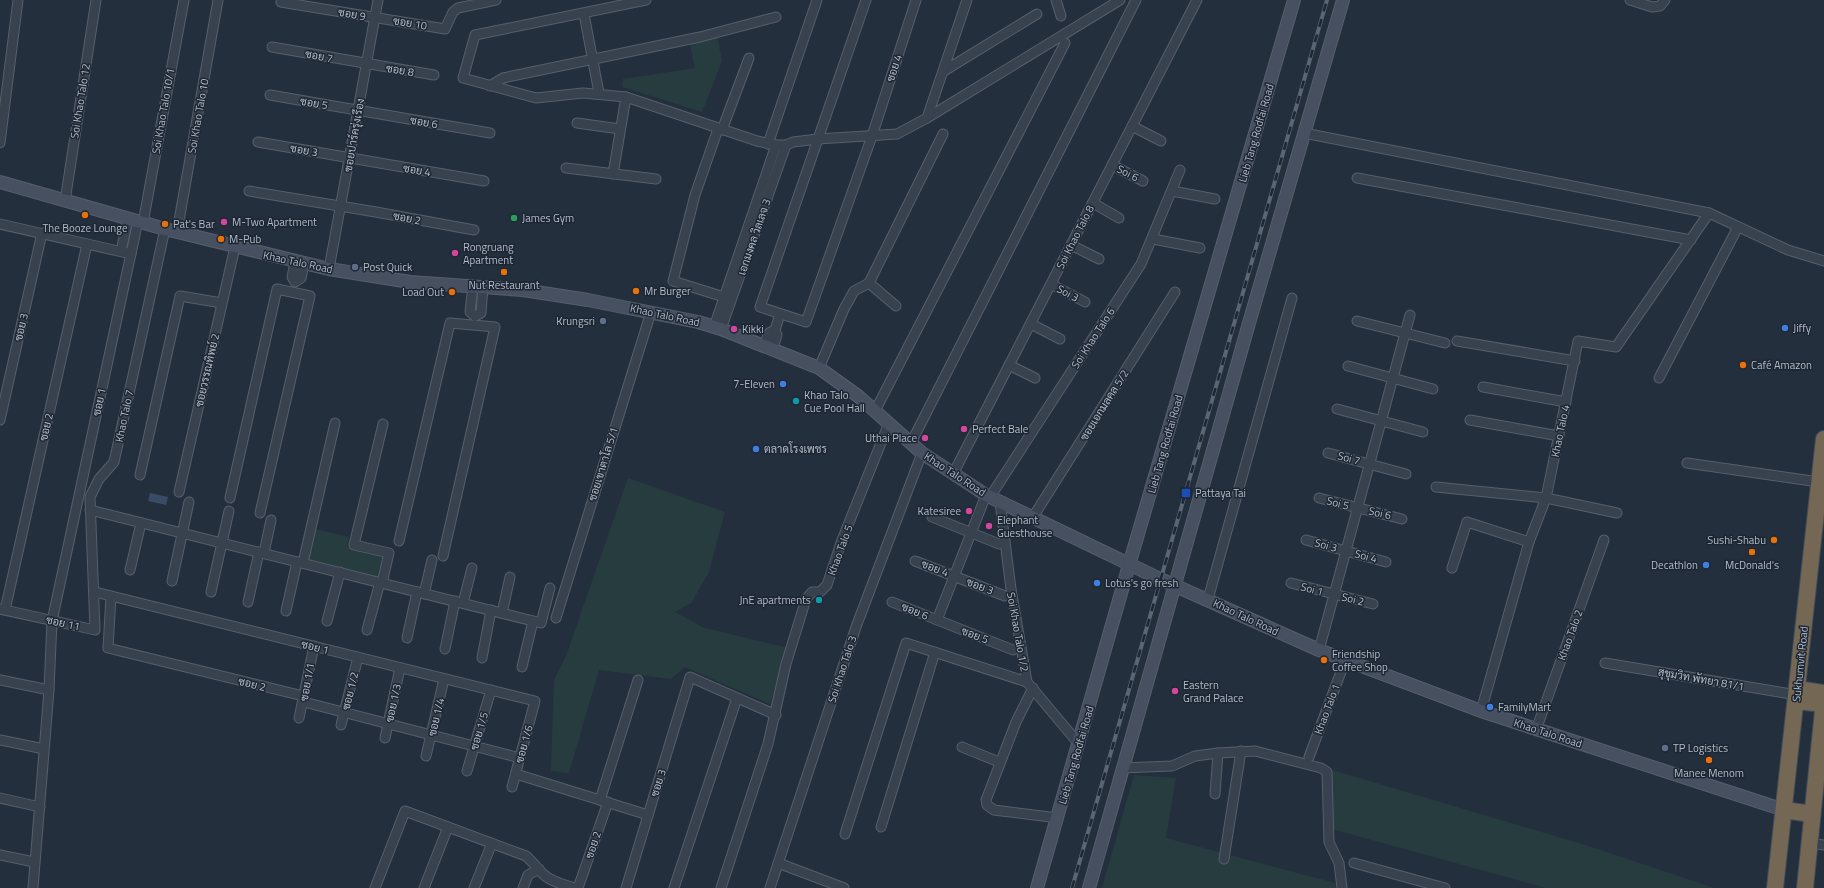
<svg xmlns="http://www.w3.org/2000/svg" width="1824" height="888" viewBox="0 0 1824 888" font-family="'Titillium Web',Sarabun,sans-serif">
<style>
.green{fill:#263c3f}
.water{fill:#394c67}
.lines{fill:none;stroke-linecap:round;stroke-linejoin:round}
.street-casing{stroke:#565f6c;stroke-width:11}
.secondary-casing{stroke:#565f6c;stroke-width:14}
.highway-casing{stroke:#434c59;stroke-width:18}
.street{stroke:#38414e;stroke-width:9}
.secondary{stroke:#465061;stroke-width:12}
.highway{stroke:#746855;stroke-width:16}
.rail-casing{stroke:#5a6575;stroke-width:4}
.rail{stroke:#1d2633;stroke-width:2.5;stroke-dasharray:8;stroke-linecap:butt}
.food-dot{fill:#e8710a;stroke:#1d2633;stroke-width:1.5}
.leisure-dot{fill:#2e9e5b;stroke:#1d2633;stroke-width:1.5}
.hotel-dot{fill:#d1479c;stroke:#1d2633;stroke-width:1.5}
.service-dot{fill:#5c6f8a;stroke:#1d2633;stroke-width:1.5}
.shop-dot{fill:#3f7fe0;stroke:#1d2633;stroke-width:1.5}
.culture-dot{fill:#0f9aa8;stroke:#1d2633;stroke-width:1.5}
.transit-dot{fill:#1a4fb4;stroke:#1d2633;stroke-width:1.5}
.labels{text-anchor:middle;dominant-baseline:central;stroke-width:3;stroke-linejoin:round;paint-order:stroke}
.street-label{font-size:11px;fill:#b4bcc9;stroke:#1d2633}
.poi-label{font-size:11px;fill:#b4bcc9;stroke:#1d2633;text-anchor:start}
</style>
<rect width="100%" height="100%" fill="#242f3e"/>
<g class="green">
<polygon points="717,36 722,61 702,112 622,87 623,79 695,68 690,43"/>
<polygon points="628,478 725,512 709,572 691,603 675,612 702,627 788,648 770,704 685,667 671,679 599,670 569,773 551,771 554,680 566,656"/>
<polygon points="315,529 349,537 347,547 383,557 377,578 308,560"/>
<polygon points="1329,769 1582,844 1714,888 1546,888 1332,829"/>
<polygon points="1134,775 1176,778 1166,838 1335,883 1336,888 1102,888"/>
</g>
<polygon class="water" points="150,493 168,497 166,505 148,501"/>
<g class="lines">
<g class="street-casing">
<g id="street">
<polyline points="646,0 475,35 463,78 536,98 583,93 626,97 757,141 776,145 786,145 793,142 818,139 897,134 927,118 1120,0"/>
<polyline points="866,0 760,307 806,322 872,136 916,0"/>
<polyline points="1056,0 1061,16"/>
<polyline points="1630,0 1652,7 1660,6 1665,0"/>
<polyline points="281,2 445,29 453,12 458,8 496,0"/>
<polyline points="584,14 599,93"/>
<polyline points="272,47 434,75"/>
<polyline points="944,71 1037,14"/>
<polyline points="490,86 503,78 700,37 776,17"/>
<polyline points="270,95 490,133"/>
<polyline points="927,118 967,0"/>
<polyline points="577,123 620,129"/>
<polyline points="1132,126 1161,141"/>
<polyline points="718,129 695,195 673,281 724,297"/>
<polyline points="722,130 749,58"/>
<polyline points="1304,133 1709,213 1788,250 1824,261"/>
<polyline points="258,142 484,181"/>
<polyline points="0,143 18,0"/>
<polyline points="768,144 817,0"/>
<polyline points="1112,165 1143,181"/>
<polyline points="566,168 656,179"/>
<polyline points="613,174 626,97"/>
<polyline points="1357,178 1691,240"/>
<polyline points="249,191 376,212 474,230"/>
<polyline points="1172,191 1215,199"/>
<polyline points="65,201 96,0"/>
<polyline points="1093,203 1119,218"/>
<polyline points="143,223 184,0"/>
<polyline points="0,224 131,254"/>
<polyline points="177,232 218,0"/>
<polyline points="1153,239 1200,248"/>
<polyline points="1071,245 1099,259"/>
<polyline points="121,251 128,219"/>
<polyline points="295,262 292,277 295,282 301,278 304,264"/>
<polyline points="329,269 378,0"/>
<polyline points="869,283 896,306"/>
<polyline points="1051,284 1085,302"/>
<polyline points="473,286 470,312 475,316"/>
<polyline points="475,316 481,313 483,286"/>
<polyline points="1357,321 1445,343"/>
<polyline points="1031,324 1060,339"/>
<polyline points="714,327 776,145"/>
<polyline points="721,329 786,145"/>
<polyline points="1457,341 1575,361"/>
<polyline points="764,345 769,333 775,330"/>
<polyline points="773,348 777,335 775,330 780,314"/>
<polyline points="1009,365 1035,378"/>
<polyline points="1348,366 1433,389"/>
<polyline points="819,368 844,309 854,291 869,283 943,134"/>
<polyline points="1659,378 1738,227"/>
<polyline points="1483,387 1566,402"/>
<polyline points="1337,409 1423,432"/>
<polyline points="875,411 1065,43"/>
<polyline points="0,420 42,233"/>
<polyline points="1470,420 1559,436"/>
<polyline points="911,443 1136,0"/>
<polyline points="1328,453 1406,474"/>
<polyline points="1687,463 1819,482"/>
<polyline points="953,474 1197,0"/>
<polyline points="140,475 180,296 222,303"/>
<polyline points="1436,487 1546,498 1617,513"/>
<polyline points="179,492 235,247"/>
<polyline points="990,497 1141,264 1180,170"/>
<polyline points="230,498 277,289 310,296 260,513"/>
<polyline points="1319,498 1402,519"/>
<polyline points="1000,502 1011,589 1027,682 1079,744"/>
<polyline points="90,510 541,623 550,588"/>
<polyline points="932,517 999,544"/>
<polyline points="1033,517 1175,292"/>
<polyline points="1306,540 1386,562"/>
<polyline points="399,541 450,323 495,327 443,556"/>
<polyline points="264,553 271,520"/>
<polyline points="915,561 1005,596"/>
<polyline points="303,563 335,423"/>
<polyline points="1452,568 1467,522 1529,542"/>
<polyline points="130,570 141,523"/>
<polyline points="172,581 189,502"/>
<polyline points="382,583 389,553 354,545 383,424"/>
<polyline points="1291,583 1373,604"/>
<polyline points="95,592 535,701 512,787"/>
<polyline points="211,592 229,511"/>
<polyline points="424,594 432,560"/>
<polyline points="111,596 108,648 303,696"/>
<polyline points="1208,599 1292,298"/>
<polyline points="248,602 259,552"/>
<polyline points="892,602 1013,650"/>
<polyline points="463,603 472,568"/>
<polyline points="0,609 95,630 90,497 99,479 114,462 165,229"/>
<polyline points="5,610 87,244"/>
<polyline points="286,611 297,562"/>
<polyline points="502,613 510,577"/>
<polyline points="556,618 651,312"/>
<polyline points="937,620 986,495"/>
<polyline points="327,621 340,572"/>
<polyline points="367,630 380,582"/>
<polyline points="407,638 417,592"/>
<polyline points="445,649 455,601"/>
<polyline points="1319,650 1410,315"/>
<polyline points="482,658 491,610"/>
<polyline points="1605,663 1797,695"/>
<polyline points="522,667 533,621"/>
<polyline points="0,680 49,690"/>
<polyline points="1033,688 1016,722 986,800 987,805 994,810 1058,818"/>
<polyline points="304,702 520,758"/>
<polyline points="1481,711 1529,542 1546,498 1578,341 1616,347 1709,213"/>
<polyline points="299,718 314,646"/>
<polyline points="341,725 358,657"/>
<polyline points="1536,730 1604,540"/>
<polyline points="385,738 400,668"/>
<polyline points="0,740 44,749"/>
<polyline points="962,747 999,762"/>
<polyline points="426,756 444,679"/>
<polyline points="1309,757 1345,661"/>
<polyline points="1122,768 1172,766 1195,756 1218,753 1255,751 1321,768 1327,772 1329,842 1339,863 1342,888"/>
<polyline points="467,771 491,690"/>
<polyline points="516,774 648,815"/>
<polyline points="1215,794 1218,753"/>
<polyline points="0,798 40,807"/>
<polyline points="600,800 638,680"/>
<polyline points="881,827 935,652"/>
<polyline points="845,834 906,643 1027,682"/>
<polyline points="1809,843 1824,845"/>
<polyline points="0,855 34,862"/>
<polyline points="1224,859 1241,751"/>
<polyline points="778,863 844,888"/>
<polyline points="1354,863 1445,888"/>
<polyline points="33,888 49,690 52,621 138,221"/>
<path d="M375,888L405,811L526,856C533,862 537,868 543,874C551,882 565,885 575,888"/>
<polyline points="424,888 448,827"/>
<polyline points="474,888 492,843"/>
<polyline points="523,888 528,875 539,869"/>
<polyline points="578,888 608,802"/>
<polyline points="626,888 690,677 776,715"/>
<polyline points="674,888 737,698"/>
<polyline points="721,888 768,744 786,664 806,599 812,592 820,592 827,585 842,540 889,423"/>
<polyline points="770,888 856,627 922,453"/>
</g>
</g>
<g class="secondary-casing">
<g id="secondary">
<polyline points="0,182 165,229 329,269 410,282 523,290 588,300 698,322 721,329 819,368 858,396 922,453 986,495 1160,579 1319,650 1481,711 1784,810"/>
<polyline points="1037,888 1129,565 1294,0"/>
<polyline points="1089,888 1249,323 1343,0"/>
</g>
</g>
<g class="highway-casing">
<g id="highway">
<polyline points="1797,689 1824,693"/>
<polyline points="1796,701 1824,704"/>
<polyline points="1784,810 1812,814"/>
<polyline points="1775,888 1824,439"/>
<polyline points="1805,888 1824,701"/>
</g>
</g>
<use href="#street" class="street"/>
<use href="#secondary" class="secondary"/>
<use href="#highway" class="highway"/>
<g class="rail-casing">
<polyline id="rail" points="1072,888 1327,0"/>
</g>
<use href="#rail" class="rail"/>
</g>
<g class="food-dot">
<circle cx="85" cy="215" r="4"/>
<circle cx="165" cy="224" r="4"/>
<circle cx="221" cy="239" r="4"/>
<circle cx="504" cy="272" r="4"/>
<circle cx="636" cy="291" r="4"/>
<circle cx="452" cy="292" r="4"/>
<circle cx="1743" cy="365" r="4"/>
<circle cx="1774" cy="540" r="4"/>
<circle cx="1752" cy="552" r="4"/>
<circle cx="1324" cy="660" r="4"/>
<circle cx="1709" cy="760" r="4"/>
</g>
<circle class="leisure-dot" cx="514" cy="218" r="4"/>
<g class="hotel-dot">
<circle cx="224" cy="222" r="4"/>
<circle cx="455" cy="253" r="4"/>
<circle cx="734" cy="329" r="4"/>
<circle cx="964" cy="429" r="4"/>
<circle cx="925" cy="438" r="4"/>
<circle cx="969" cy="511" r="4"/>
<circle cx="989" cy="526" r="4"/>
<circle cx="1175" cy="691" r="4"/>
</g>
<g class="service-dot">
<circle cx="355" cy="267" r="4"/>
<circle cx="603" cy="321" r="4"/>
<circle cx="1665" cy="748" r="4"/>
</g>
<g class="shop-dot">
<circle cx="1785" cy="328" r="4"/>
<circle cx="783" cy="384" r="4"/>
<circle cx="756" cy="449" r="4"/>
<circle cx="1706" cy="565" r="4"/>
<circle cx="1097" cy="583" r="4"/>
<circle cx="1490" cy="707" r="4"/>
</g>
<g class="culture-dot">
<circle cx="796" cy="401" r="4"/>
<circle cx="819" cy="600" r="4"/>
</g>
<rect class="transit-dot" x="1181" y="488" width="10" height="10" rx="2"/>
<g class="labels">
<g class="street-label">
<text transform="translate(352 14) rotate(10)">ซอย 9</text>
<text transform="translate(410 23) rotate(9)">ซอย 10</text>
<text transform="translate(319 56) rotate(11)">ซอย 7</text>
<text transform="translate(894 68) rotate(-72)">ซอย 4</text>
<text transform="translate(400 70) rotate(9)">ซอย 8</text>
<text transform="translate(80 101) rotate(-81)">Soi Khao Talo 12</text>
<text transform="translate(314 103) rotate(10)">ซอย 5</text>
<text transform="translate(163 111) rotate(-80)">Soi Khao Talo 10/1</text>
<text transform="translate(198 116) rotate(-80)">Soi Khao Talo 10</text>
<text transform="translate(424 122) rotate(10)">ซอย 6</text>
<text transform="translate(1256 133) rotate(-74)">Lieb Tang Rodfai Road</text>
<text transform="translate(354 135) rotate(-80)">ซอยปาร์ครุ่งเรือง</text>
<text transform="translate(304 150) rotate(10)">ซอย 3</text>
<text transform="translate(417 170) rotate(10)">ซอย 4</text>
<text transform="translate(1128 173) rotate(27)">Soi 6</text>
<text transform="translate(407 218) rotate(11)">ซอย 2</text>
<text transform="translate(754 237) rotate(-71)">เอกมงคล วิลเลจ 3</text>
<text transform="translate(1075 237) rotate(-63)">Soi Khao Talo 8</text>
<text transform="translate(298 262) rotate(12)">Khao Talo Road</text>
<text transform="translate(1068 293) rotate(28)">Soi 3</text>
<text transform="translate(665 315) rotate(12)">Khao Talo Road</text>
<text transform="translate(21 327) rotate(-77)">ซอย 3</text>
<text transform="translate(1093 338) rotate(-57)">Soi Khao Talo 6</text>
<text transform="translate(207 370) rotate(-77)">ซอยวรรณทิพย์ 2</text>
<text transform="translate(99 402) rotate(-78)">ซอย 1</text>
<text transform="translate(1104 405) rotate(-58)">ซอยเอกมลคล 5/2</text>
<text transform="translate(124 416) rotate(-78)">Khao Talo 7</text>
<text transform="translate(46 427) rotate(-77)">ซอย 2</text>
<text transform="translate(1560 431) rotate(-78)">Khao Talo 4</text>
<text transform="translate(1165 444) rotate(-74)">Lieb Tang Rodfai Road</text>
<text transform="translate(1349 458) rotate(15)">Soi 7</text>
<text transform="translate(603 464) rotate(-73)">ซอยเขาตาโล 5/1</text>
<text transform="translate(955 474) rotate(33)">Khao Talo Road</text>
<text transform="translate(1338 503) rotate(15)">Soi 5</text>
<text transform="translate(1380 513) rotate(13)">Soi 6</text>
<text transform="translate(1326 545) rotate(15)">Soi 3</text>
<text transform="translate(840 550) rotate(-70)">Khao Talo 5</text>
<text transform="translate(1366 556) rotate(15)">Soi 4</text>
<text transform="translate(935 568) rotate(21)">ซอย 4</text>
<text transform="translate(980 586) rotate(21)">ซอย 3</text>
<text transform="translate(1312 589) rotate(15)">Soi 1</text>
<text transform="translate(1353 599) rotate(14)">Soi 2</text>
<text transform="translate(915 611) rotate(22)">ซอย 6</text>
<text transform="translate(1246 617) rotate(25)">Khao Talo Road</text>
<text transform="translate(63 623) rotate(12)">ซอย 11</text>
<text transform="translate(1018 632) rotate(80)">Soi Khao Talo 1/2</text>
<text transform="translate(975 635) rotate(21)">ซอย 5</text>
<text transform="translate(1570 635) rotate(-70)">Khao Talo 2</text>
<text transform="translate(315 647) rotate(14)">ซอย 1</text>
<text transform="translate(1800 664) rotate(-84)">Sukhumvit Road</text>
<text transform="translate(842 669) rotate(-72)">Soi Khao Talo 3</text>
<text transform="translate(1701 679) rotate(10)">สุขุมวิท พัทยา 81/1</text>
<text transform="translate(307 682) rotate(-80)">ซอย 1/1</text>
<text transform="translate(252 684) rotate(14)">ซอย 2</text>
<text transform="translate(350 691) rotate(-76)">ซอย 1/2</text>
<text transform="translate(393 703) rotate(-78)">ซอย 1/3</text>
<text transform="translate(1327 709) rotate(-69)">Khao Talo 1</text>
<text transform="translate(436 717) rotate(-77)">ซอย 1/4</text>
<text transform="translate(479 731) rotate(-74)">ซอย 1/5</text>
<text transform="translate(1548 733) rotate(18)">Khao Talo Road</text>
<text transform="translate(524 744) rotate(-75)">ซอย 1/6</text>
<text transform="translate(1076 755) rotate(-74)">Lieb Tang Rodfai Road</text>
<text transform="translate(658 783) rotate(-73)">ซอย 3</text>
<text transform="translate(593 845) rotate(-71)">ซอย 2</text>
</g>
<g class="poi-label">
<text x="522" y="218">James Gym</text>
<text x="232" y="222">M-Two Apartment</text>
<text x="173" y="224">Pat's Bar</text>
<text x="85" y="228" text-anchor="middle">The Booze Lounge</text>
<text x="229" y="239">M-Pub</text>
<text x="463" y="247">Rongruang<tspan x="463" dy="13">Apartment</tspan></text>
<text x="363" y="267">Post Quick</text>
<text x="504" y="285" text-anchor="middle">Nut Restaurant</text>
<text x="644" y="291">Mr Burger</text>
<text x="444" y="292" text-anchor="end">Load Out</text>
<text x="595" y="321" text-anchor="end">Krungsri</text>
<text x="1793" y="328">Jiffy</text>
<text x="742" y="329">Kikki</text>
<text x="1751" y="365">Café Amazon</text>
<text x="775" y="384" text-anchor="end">7-Eleven</text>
<text x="804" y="395">Khao Talo<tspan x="804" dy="13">Cue Pool Hall</tspan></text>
<text x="972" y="429">Perfect Bale</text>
<text x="917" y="438" text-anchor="end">Uthai Place</text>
<text x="764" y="449">ตลาดโรงเพชร</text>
<text x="1195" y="493">Pattaya Tai</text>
<text x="961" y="511" text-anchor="end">Katesiree</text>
<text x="997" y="520">Elephant<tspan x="997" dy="13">Guesthouse</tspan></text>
<text x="1766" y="540" text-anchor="end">Sushi-Shabu</text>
<text x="1698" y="565" text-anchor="end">Decathlon</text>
<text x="1752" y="565" text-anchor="middle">McDonald's</text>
<text x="1105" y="583">Lotus's go fresh</text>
<text x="811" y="600" text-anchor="end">JnE apartments</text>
<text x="1332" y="654">Friendship<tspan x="1332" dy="13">Coffee Shop</tspan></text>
<text x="1183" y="685">Eastern<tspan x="1183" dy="13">Grand Palace</tspan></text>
<text x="1498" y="707">FamilyMart</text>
<text x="1673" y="748">TP Logistics</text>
<text x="1709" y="773" text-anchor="middle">Manee Menom</text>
</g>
</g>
</svg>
